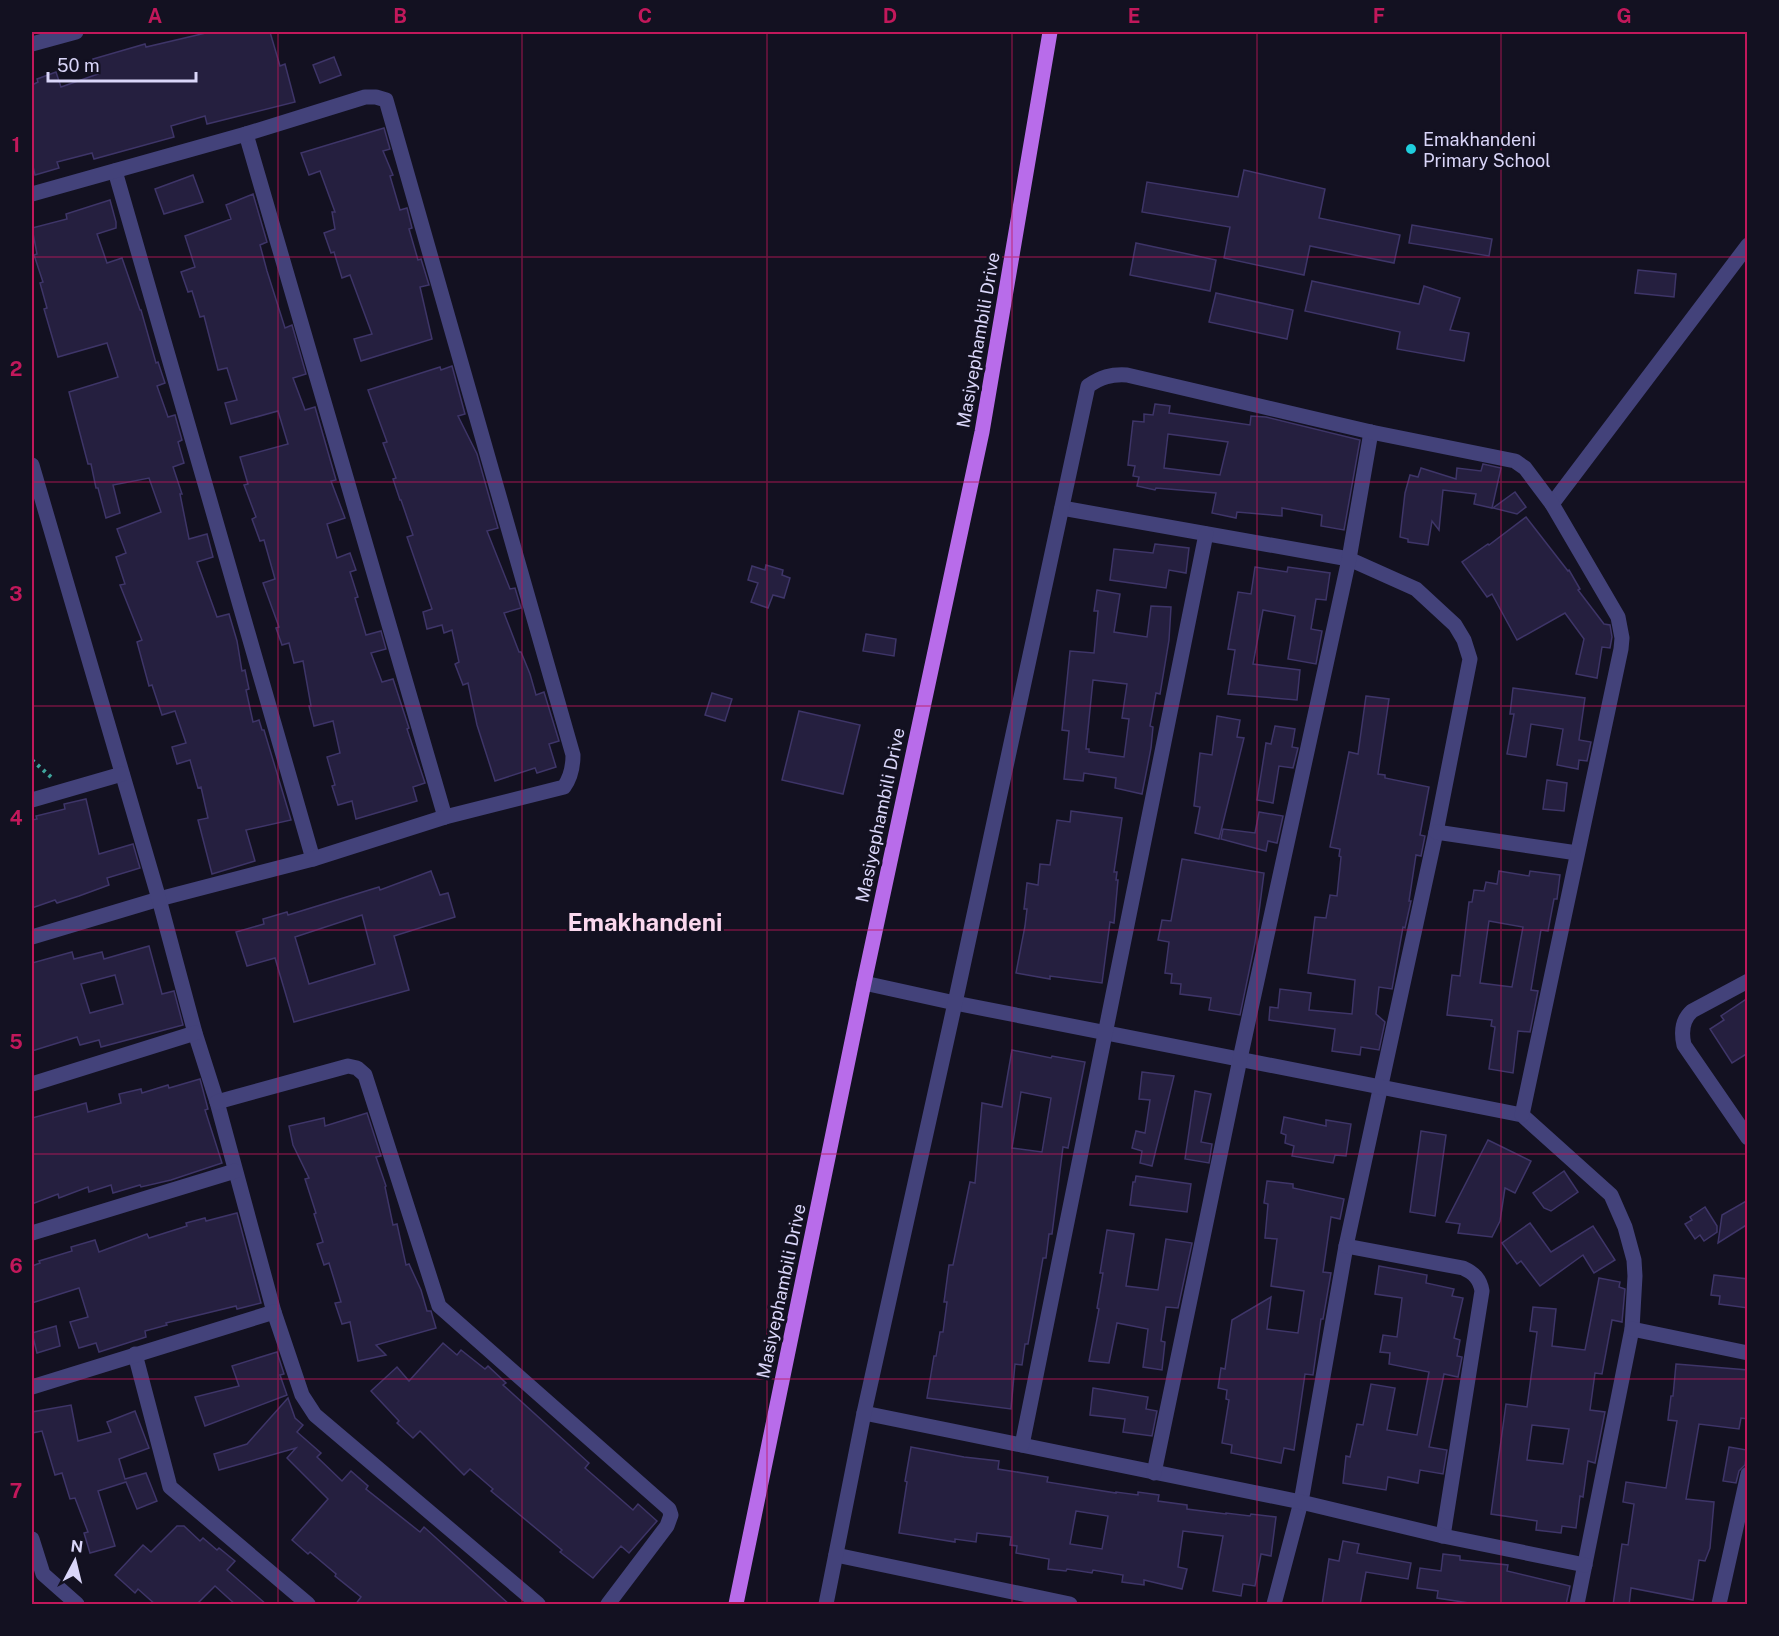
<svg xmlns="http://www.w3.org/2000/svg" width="1779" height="1636" viewBox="0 0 1779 1636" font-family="'Public Sans',sans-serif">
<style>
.building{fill:#251f3f;stroke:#3e3568;stroke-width:1.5;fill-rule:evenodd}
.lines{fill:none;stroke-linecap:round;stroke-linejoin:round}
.path{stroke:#3fa59c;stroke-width:4;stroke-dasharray:3 4.5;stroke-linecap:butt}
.street{stroke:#43427a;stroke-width:15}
.primary{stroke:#b86cea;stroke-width:15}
.grid{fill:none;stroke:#c2185b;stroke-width:1.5;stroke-opacity:0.55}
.poi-dot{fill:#1fcedd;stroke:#131121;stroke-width:2}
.labels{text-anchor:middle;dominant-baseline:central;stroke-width:6;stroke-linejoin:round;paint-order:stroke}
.poi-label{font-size:18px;fill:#dad6f9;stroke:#131121;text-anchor:start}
.street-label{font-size:18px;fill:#dad6f9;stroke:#131121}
.district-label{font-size:24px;font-weight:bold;fill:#fad8ee;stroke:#131121}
.neatline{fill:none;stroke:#c2185b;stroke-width:2}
.grid-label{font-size:20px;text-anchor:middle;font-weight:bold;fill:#c2185b}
</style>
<rect width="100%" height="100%" fill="#131121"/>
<g class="building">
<polygon points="210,32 270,32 280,66 285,64 295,102 207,124 205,116 171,126 174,137 94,159 92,153 57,162 59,168 35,175 32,162 32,85 38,82 37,79 56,72 61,87 98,74 93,59 145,44 146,47"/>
<polygon points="334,57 341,75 320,83 313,65"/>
<polygon points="384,128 390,149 383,151 393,175 390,176 400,210 407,208 412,228 409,229 418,260 421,259 429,285 420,287 432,339 361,361 354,339 372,334 350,275 342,278 334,252 331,253 324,233 335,229 332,212 335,212 320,171 309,175 301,153"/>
<polygon points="1244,170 1325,189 1319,218 1400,235 1394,263 1310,246 1304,275 1224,258 1230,227 1142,212 1147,182 1238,197"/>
<polygon points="193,175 203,202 164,214 155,189"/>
<polygon points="253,194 267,242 260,245 267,271 285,328 292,325 306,374 293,378 305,410 315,407 336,480 331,481 345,518 327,524 337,558 350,553 356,570 350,572 358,597 355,598 366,635 381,631 386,649 371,653 382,682 393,679 409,728 407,729 425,783 413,787 417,801 356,819 352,801 338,805 332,786 335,785 327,757 340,753 333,721 314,726 309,706 311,706 303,661 294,663 289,643 282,645 276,628 279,627 263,583 275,579 264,540 260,541 252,519 256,517 244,485 248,484 240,457 288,444 278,411 231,424 225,403 237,400 227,368 218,370 204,316 200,317 192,291 188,292 181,272 195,267 185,236 231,219 226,205"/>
<polygon points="110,200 116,222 116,228 97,234 107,263 122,258 140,310 141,310 156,363 158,362 165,383 157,386 168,417 175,415 182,440 178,442 184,463 173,467 182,494 180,494 189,539 207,534 213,557 197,562 217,617 229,614 237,641 242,671 245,670 249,689 246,690 253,722 259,720 262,730 264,730 291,820 246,830 255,861 212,874 198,820 208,818 201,787 198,788 190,760 177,764 172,747 186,743 175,711 162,715 152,685 149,686 137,642 142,640 120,585 125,584 116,557 126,553 117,529 161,512 149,478 113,485 120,513 106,518 98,488 96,488 91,464 88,464 69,392 118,377 107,343 58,357 44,309 47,308 40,283 43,282 34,255 37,254 32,228 67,219 66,214"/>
<polygon points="1412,225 1492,239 1489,256 1409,243"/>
<polygon points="1136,243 1216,260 1210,291 1130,275"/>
<polygon points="1638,270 1676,274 1674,297 1635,293"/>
<polygon points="1312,281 1419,304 1424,286 1460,298 1450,330 1469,333 1464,361 1397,349 1400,332 1305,311"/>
<polygon points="1216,293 1293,310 1287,339 1209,322"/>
<polygon points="452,366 465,414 458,416 477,454 498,528 487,531 510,589 515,588 521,608 504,613 519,652 521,652 530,674 536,695 544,692 559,741 549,744 556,767 537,773 535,768 495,781 477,725 468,683 463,685 455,664 459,662 452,630 444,633 442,625 427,629 423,612 432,609 407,537 413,535 401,500 400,500 393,479 396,478 383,443 387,442 368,390 440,367 441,370"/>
<path d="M1155,404L1170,406L1169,413L1250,425L1251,416L1266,417L1360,440L1344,530L1321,526L1322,515L1282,508V516L1237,512L1236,518L1212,513L1216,493L1156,488L1155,490L1137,486L1139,477L1133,476L1135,466L1128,465L1133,421L1144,422V414L1153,415ZM1168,434L1228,442L1220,475L1164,468Z"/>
<polygon points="1483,464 1501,468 1492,508 1474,504 1476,494 1443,490 1439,530 1432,521 1428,545 1408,542 1408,539 1400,537 1405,493 1410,475 1418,477 1421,468 1456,479 1457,468 1481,471"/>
<polygon points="1515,492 1526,507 1517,514 1493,508"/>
<polygon points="1526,517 1568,571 1569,570 1580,589 1578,590 1604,624 1610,625 1612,637 1610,648 1602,647 1597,678 1576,674 1584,639 1565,613 1517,640 1492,594 1487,597 1462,562 1488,544 1489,545"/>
<polygon points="1155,544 1189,548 1186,573 1169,570 1166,588 1110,580 1114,549 1153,553"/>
<polygon points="766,565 783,570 782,575 790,578 784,598 773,595 768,608 751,602 758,583 748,580 752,566 765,570"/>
<polygon points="1255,567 1287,572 1288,567 1330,573 1326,600 1316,599 1311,629 1322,631 1316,664 1288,659 1295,616 1263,610 1253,664 1300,670 1297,700 1228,694 1235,650 1228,649 1238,592 1251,594"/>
<path d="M1097,590L1120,594L1114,632L1147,637L1151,606L1171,607L1169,640L1160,694L1156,693L1150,726L1153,727L1151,748L1142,794L1115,788L1116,778L1084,773L1083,781L1064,779L1069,731L1062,730L1070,651L1094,653L1098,611H1094ZM1093,680L1127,684L1122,718L1129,719L1124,757L1089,752V749H1086Z"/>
<polygon points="866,634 896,639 894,656 863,651"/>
<polygon points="1513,688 1585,698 1579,740 1591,742 1587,761 1579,760 1578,769 1557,765 1563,729 1531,724 1526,757 1507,754 1514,714 1510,714"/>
<polygon points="712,693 732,699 725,721 705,715"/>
<polygon points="1366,696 1389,699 1378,774 1385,775 1385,778 1429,787 1420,835 1425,836 1421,856 1416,855 1409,901 1411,901 1405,928 1403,927 1392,989 1379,987 1376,1014 1385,1022 1379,1050 1361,1047 1360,1055 1332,1051 1335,1029 1269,1020 1270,1007 1278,1008 1280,989 1311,993 1309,1010 1352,1014 1355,980 1308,973 1315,917 1326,918 1330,895 1337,896 1341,857 1339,856 1340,849 1330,847 1349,752 1358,754"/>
<polygon points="799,711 860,725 843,794 782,780"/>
<polygon points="1217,716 1240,720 1237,737 1244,738 1219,839 1195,833 1200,807 1194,806 1200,753 1212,755"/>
<polygon points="1275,726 1295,729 1292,747 1298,748 1293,768 1279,766 1273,803 1257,800 1266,743 1271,744"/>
<polygon points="1547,780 1567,783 1564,811 1543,809"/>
<polygon points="86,799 99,854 133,844 140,868 107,878 109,885 79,896 57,903 55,900 32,908 32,820 37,819 36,816 65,809 64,804"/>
<polygon points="1071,811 1122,818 1114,872 1117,872 1116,880 1118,880 1114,923 1110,922 1102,983 1050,976 1050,979 1016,973 1025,926 1027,909 1024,909 1027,883 1038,885 1040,864 1050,865 1057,820 1070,822"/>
<polygon points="1259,812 1283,816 1277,843 1268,841 1266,851 1221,839 1223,829 1255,833"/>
<polygon points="1182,859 1264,873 1255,943 1240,1015 1209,1010 1211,998 1180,994 1181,984 1171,983 1172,974 1165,973 1169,942 1158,940 1162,920 1171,921"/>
<path d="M431,871L440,895L448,893L455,917L394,936L409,990L294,1022L275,958L247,966L236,932L264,924L263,919L287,912L288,915L379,887L380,890ZM362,915L375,964L309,984L295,937Z"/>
<path d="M1499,871L1529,876L1530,871L1560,875L1557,899H1554L1548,931L1541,930L1531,990L1538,991L1530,1032L1518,1031L1513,1073L1489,1069L1495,1027L1491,1026L1492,1020L1447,1015L1452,975L1460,976L1469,902H1472L1474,890L1484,891L1486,882L1497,884ZM1489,921L1523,927L1512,987L1480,983Z"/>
<path d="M149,946L162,994L174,991L183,1025L101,1047L99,1040L80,1045L77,1037L32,1051V963L72,952L74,959L102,952L104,959ZM115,975L123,1004L90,1013L81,984Z"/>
<polygon points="1748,998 1748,1053 1732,1063 1710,1029 1724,1020 1721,1016"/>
<path d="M1012,1050L1051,1058L1052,1056L1085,1062L1068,1148L1063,1147L1052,1234H1049L1046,1258H1043L1028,1344H1025L1022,1365L1015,1364L1011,1409L927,1398L934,1356H936L940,1332H943L947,1302H944L949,1265H953L970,1182L975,1183L982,1103L1002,1107ZM1021,1092L1051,1098L1042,1152L1012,1148Z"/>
<polygon points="1142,1072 1174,1076 1152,1166 1140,1163 1142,1151 1132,1148 1136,1131 1145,1133 1150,1100 1139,1099"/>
<polygon points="200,1079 208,1109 205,1110 222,1163 171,1180 141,1187 140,1185 113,1193 111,1185 89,1192 88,1187 59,1198 58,1194 32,1204 32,1118 86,1103 88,1112 121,1103 119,1094 141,1089 142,1093 168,1085 169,1088"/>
<polygon points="1195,1091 1211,1094 1201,1142 1212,1144 1209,1163 1185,1159"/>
<polygon points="367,1113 381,1156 376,1157 386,1186 385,1187 393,1225 397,1224 406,1265 409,1264 421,1290 427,1311 431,1311 436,1328 376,1345 386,1355 358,1361 350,1322 342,1324 335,1303 341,1302 329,1263 324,1265 317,1244 323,1242 314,1214 316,1213 305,1179 309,1178 293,1145 289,1126 324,1118 325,1126"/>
<polygon points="1284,1117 1326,1126 1326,1120 1351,1124 1346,1156 1335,1155 1333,1163 1292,1156 1294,1146 1285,1143 1286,1135 1281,1133"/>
<polygon points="1421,1131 1446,1135 1435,1216 1410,1212"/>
<polygon points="1488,1140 1531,1161 1515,1193 1505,1188 1500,1221 1492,1237 1458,1233 1460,1224 1446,1222"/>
<polygon points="1564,1171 1578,1192 1551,1211 1544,1208 1533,1193"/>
<polygon points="1136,1176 1191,1184 1187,1212 1130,1205 1133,1182 1135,1182"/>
<polygon points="1267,1181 1293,1184 1293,1188 1344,1199 1340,1219 1331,1217 1323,1272 1331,1273 1323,1319 1321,1319 1313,1375 1305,1374 1294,1450 1284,1448 1281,1463 1231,1453 1232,1445 1222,1443 1229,1400 1226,1399 1227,1390 1218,1388 1221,1368 1225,1369 1232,1320 1271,1297 1267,1329 1298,1333 1304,1291 1271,1286 1277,1239 1265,1238 1268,1204 1264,1203"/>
<polygon points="1748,1200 1748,1224 1718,1243 1722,1215"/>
<polygon points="1705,1207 1717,1226 1717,1232 1704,1241 1700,1235 1695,1239 1685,1224 1692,1220 1690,1217"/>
<polygon points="237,1213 261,1303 237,1309 236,1306 166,1323 167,1325 145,1331 146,1337 99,1352 96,1343 79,1348 70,1322 88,1317 79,1288 32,1303 32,1266 40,1263 39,1261 72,1251 71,1247 95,1240 99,1252 147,1234 149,1238 187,1226 186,1223 205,1218 206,1221"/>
<polygon points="1530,1223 1551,1252 1593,1226 1615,1260 1594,1273 1583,1255 1540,1286 1521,1261 1517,1264 1502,1243"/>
<polygon points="1107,1230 1134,1234 1126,1286 1158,1290 1166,1239 1192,1243 1178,1308 1166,1307 1161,1341 1165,1342 1162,1370 1143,1367 1148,1329 1117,1323 1109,1363 1089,1361 1099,1309 1097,1308 1103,1273 1100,1273"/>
<polygon points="1379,1266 1427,1275 1426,1283 1454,1289 1452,1296 1463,1298 1454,1338 1460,1340 1457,1356 1462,1357 1458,1377 1444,1374 1429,1447 1447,1450 1443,1474 1420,1470 1418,1483 1388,1477 1386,1490 1343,1483 1346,1456 1350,1457 1357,1424 1363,1425 1371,1384 1395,1388 1387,1430 1417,1435 1429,1372 1389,1364 1390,1353 1380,1352 1383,1335 1397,1337 1402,1298 1375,1294"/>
<polygon points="1714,1275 1748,1279 1748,1308 1719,1304 1720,1296 1711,1295"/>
<path d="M1599,1278L1620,1282L1619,1287L1625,1289L1622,1322L1612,1320L1602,1374L1595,1373L1590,1410L1605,1412L1595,1463L1588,1461L1583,1497L1580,1496L1576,1528L1562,1526L1561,1533L1536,1530L1537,1521L1491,1514L1506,1404L1527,1407L1537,1332L1530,1331L1533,1307L1556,1309L1552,1346L1585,1350ZM1532,1425L1569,1429L1563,1464L1527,1460Z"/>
<polygon points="56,1326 60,1346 37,1353 32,1333"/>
<polygon points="443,1343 457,1355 461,1350 485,1369 488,1366 506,1383 503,1385 589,1463 585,1468 633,1510 638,1504 657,1521 629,1553 621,1546 593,1578 560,1552 562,1550 491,1491 493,1489 470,1469 464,1475 420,1431 413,1438 397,1423 399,1421 371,1391 397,1367 409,1381"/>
<polygon points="277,1352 284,1374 280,1375 287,1395 205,1426 195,1397 239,1386 232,1366"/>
<polygon points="1676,1364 1748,1370 1748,1419 1741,1418 1739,1429 1699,1424 1686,1499 1714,1502 1710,1548 1705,1561 1699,1560 1693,1600 1631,1588 1629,1605 1613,1605 1622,1544 1628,1545 1634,1504 1623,1502 1626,1482 1666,1488 1677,1421 1668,1420 1671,1396 1673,1396"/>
<polygon points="1093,1388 1148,1397 1146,1409 1157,1411 1152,1436 1123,1432 1125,1419 1090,1415"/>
<polygon points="288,1398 295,1418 303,1425 297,1432 321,1453 317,1457 342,1481 351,1471 368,1486 366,1489 420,1532 424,1527 510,1605 355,1605 361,1597 335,1576 336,1574 310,1552 308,1554 292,1540 328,1499 287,1458 296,1448 219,1470 214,1454 247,1444"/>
<polygon points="71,1405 78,1441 111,1432 107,1422 135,1411 149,1448 119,1459 125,1479 146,1473 157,1501 137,1509 126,1482 98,1491 115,1546 90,1553 84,1533 88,1532 75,1498 70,1499 62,1473 55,1475 42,1431 32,1433 32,1412"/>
<path d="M911,1447L964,1457L999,1461L998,1469L1048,1477L1047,1482L1116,1493V1492L1138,1495V1492L1159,1495L1158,1501L1187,1505V1509L1226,1514V1513L1250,1516L1251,1514L1276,1517L1271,1556L1261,1554L1255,1586L1243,1584L1241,1596L1213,1591L1223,1536L1183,1531L1178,1567L1187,1569L1182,1589L1144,1580V1585L1122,1582L1123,1575L1093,1570L1092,1573L1067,1569L1066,1571L1048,1569L1049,1559L1016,1553L1017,1546L1010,1545L1011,1537L977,1533L976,1542L955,1539V1542L899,1533L907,1482L905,1481ZM1076,1511L1108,1516L1102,1549L1070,1544Z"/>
<polygon points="1729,1447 1747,1450 1745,1465 1739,1471 1736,1483 1723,1481"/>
<polygon points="177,1526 184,1526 200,1541 203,1538 217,1550 219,1548 235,1561 227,1570 267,1605 236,1605 215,1586 196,1605 156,1605 138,1589 135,1593 115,1575 143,1545 151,1552"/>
<polygon points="1343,1541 1359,1544 1357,1553 1411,1563 1408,1579 1366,1572 1360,1605 1322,1605 1329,1559 1339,1561"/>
<polygon points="1443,1554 1460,1556 1460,1560 1508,1565 1507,1571 1570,1586 1566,1605 1482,1605 1437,1598 1438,1591 1417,1588 1420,1568 1441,1571"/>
</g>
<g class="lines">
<polyline class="path" points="32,760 52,778"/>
<g class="street">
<polyline points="32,44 76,32"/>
<polyline points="246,134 445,817"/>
<polyline points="115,171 313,859"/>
<path d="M32,194L246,134L365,97H376L386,100L573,755C573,767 571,777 564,787L445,817L313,859L159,899L32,937"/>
<polyline points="32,465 159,899 195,1033 217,1102 274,1312 302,1395 315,1415 538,1604"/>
<polyline points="1552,504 1748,245"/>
<polyline points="1062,508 1349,559 1416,589 1455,625 1464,640 1470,659 1436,832 1346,1246 1301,1502 1274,1604"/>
<polyline points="32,800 122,774"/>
<polyline points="1436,832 1577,853"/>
<path d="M1748,981L1692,1011C1682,1020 1681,1032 1684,1045L1748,1138"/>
<polyline points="864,983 955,1003 1522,1115 1611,1195 1625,1227 1634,1260 1635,1276 1632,1329 1577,1604"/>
<polyline points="32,1084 195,1033"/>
<polyline points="217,1102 348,1066 357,1068 365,1075 439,1306 669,1509 671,1515 667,1526 608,1604"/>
<polyline points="32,1233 235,1171"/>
<path d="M1346,1246L1463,1268C1474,1273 1480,1279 1482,1291L1443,1536"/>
<polyline points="1632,1329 1748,1353"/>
<polyline points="135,1354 170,1487 308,1604"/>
<polyline points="32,1387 274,1312"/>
<polyline points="864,1413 1301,1502 1443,1536 1585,1565"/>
<polyline points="1022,1445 1206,534"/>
<polyline points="1154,1473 1240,1059 1349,559 1371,432"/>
<polyline points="32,1539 43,1574 77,1604"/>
<polyline points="836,1555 1070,1604"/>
<path d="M826,1604L864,1413L955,1003L1088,386C1101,377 1111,374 1127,375L1371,432L1515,461L1525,468L1552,504L1618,617L1622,638L1621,649L1522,1115"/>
<polyline points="1719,1604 1748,1474"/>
</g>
<polyline class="primary" points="736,1604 864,983 982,432 1050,32"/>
</g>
<path class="grid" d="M278,32V1604M522,32V1604M767,32V1604M1012,32V1604M1257,32V1604M1501,32V1604M32,257H1748M32,482H1748M32,706H1748M32,930H1748M32,1154H1748M32,1379H1748"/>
<circle class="poi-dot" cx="1411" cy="149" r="6"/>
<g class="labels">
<g class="poi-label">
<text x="1423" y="139">Emakhandeni<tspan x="1423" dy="21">Primary School</tspan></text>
</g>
<g class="street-label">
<text transform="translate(978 340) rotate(-80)">Masiyephambili Drive</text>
<text transform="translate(880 815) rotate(-78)">Masiyephambili Drive</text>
<text transform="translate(781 1291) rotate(-78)">Masiyephambili Drive</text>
</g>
<g class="district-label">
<text x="645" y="922">Emakhandeni</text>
</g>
</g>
<rect width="1779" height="1636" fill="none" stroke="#131121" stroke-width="66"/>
<g transform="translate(75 1561) rotate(7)" stroke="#131121" stroke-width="4.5" paint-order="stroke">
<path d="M0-4.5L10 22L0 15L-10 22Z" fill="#dad6f9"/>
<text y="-9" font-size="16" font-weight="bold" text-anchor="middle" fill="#dad6f9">N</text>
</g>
<path d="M48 72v9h148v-9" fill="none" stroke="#dad6f9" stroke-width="3"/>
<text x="57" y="72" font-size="18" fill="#dad6f9" stroke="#131121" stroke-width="4.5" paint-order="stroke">50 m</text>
<rect x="33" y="33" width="1713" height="1570" class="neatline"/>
<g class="grid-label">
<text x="155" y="23">A</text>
<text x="400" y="23">B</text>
<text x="645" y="23">C</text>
<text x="890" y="23">D</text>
<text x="1134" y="23">E</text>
<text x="1379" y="23">F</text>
<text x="1624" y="23">G</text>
<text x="16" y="152">1</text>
<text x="16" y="376">2</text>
<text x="16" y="601">3</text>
<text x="16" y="825">4</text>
<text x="16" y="1049">5</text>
<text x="16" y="1273">6</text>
<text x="16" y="1498">7</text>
</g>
</svg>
